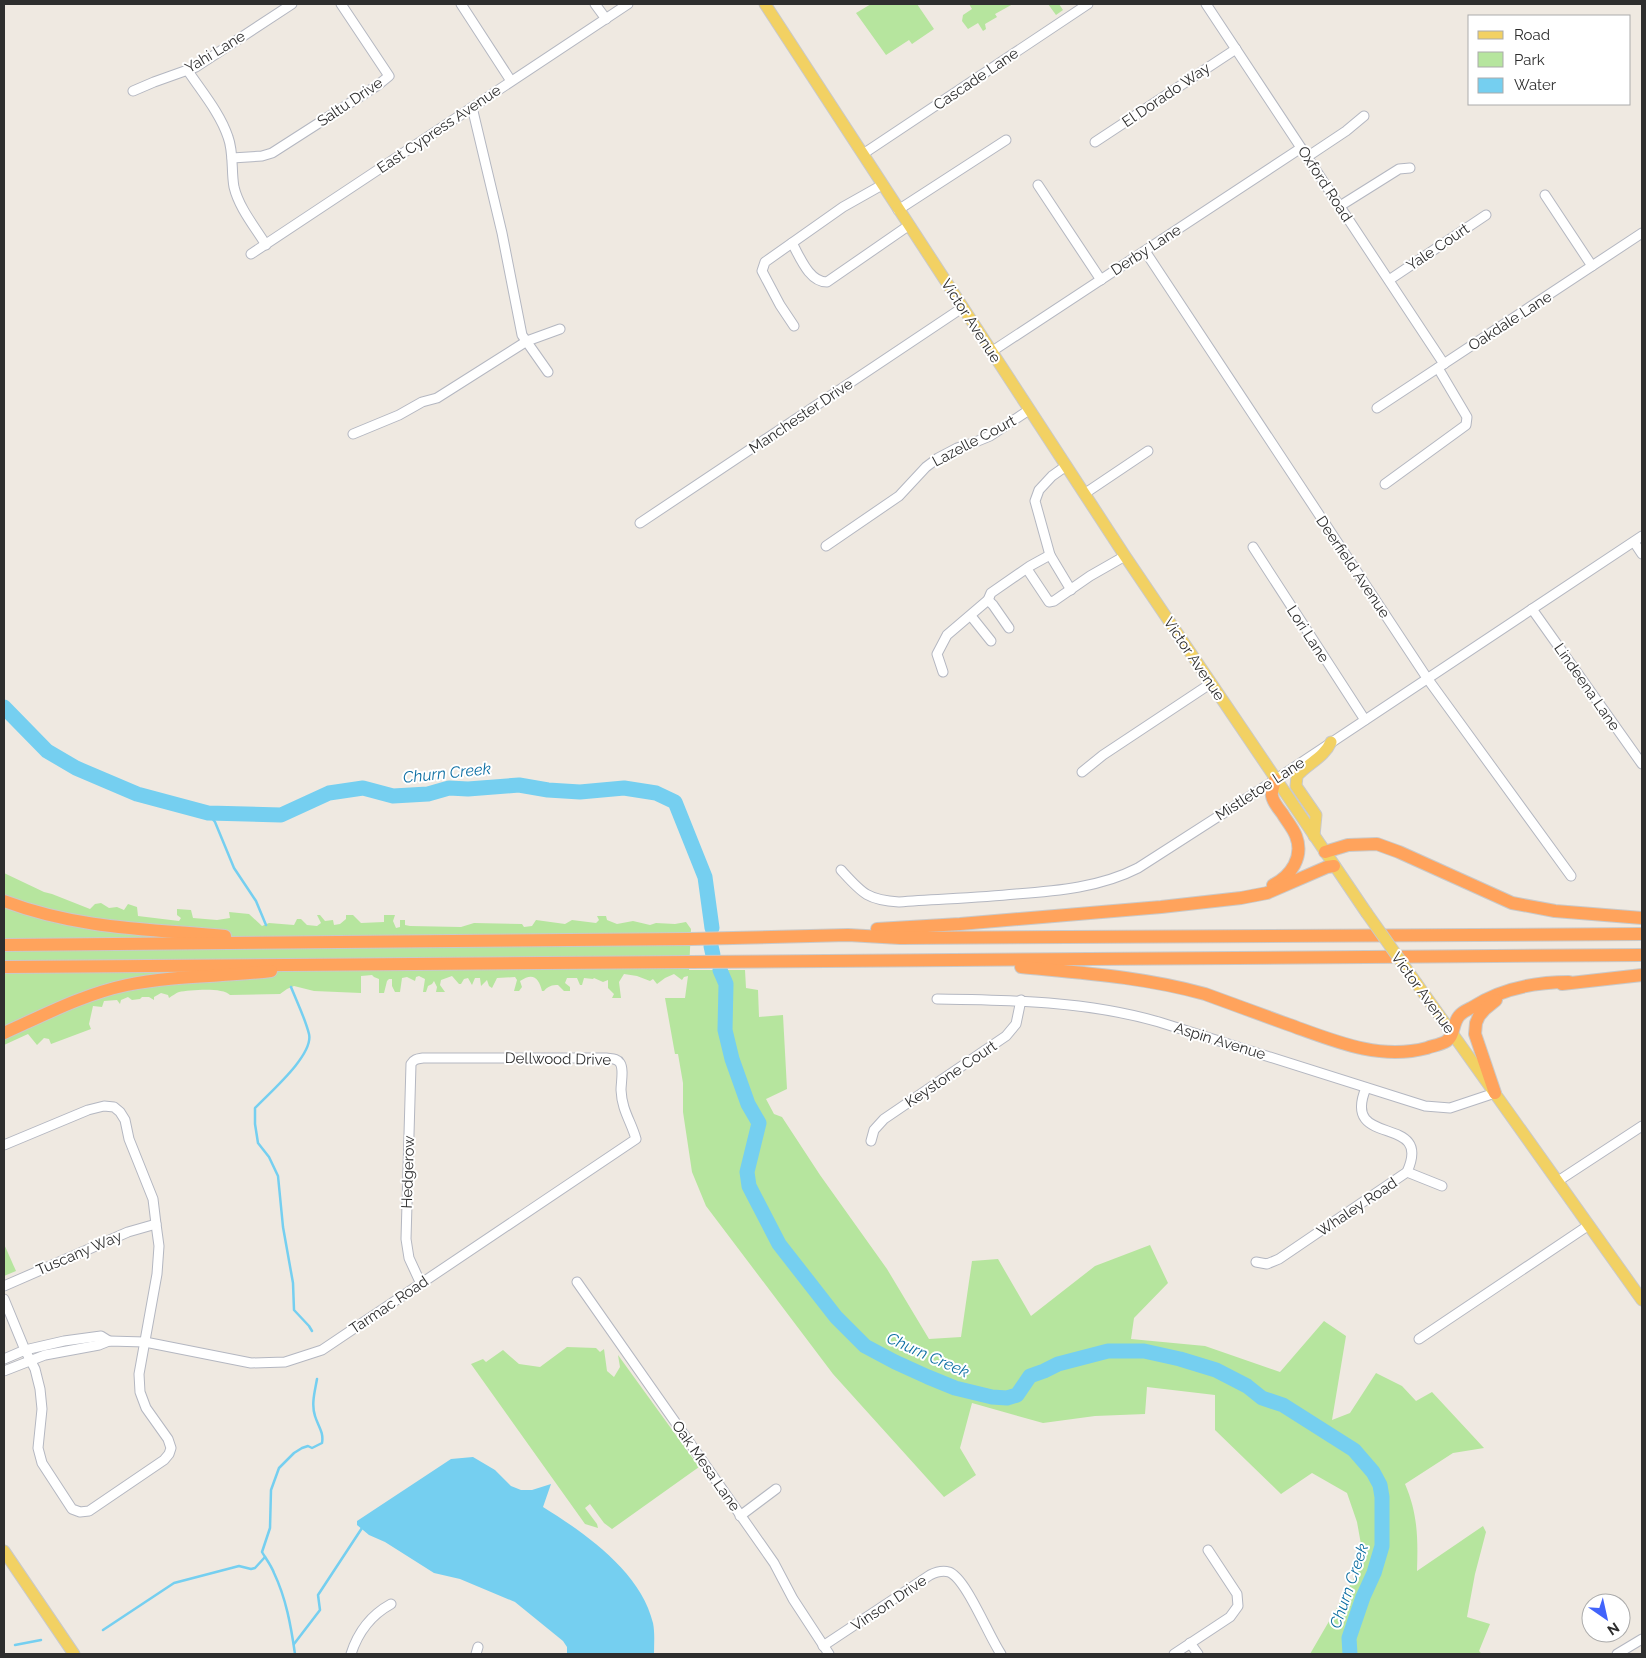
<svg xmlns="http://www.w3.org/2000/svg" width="1646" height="1658" viewBox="0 0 1646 1658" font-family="Raleway,sans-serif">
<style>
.green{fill:#b6e59e}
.water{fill:#75cff0}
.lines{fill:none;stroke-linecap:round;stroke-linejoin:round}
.stream{stroke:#75cff0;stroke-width:2.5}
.river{stroke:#75cff0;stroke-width:15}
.minor-casing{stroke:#b4b7c1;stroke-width:11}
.major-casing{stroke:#c9c9c9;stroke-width:13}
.highway-casing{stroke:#c9c9c9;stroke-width:14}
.minor{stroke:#fff;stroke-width:9}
.major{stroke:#f2d163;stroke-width:11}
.highway{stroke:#ffa35c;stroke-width:12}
.major-bridge-casing{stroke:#c9c9c9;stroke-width:13;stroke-linecap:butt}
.major-bridge{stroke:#f2d163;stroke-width:11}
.labels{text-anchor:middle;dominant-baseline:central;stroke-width:4;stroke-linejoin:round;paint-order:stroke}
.street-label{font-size:15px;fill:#2e2e2e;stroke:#fff}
.water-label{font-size:16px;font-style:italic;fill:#0d6fa3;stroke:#fff}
</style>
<rect width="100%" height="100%" fill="#efe9e1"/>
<g class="green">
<polygon points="871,4 917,4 934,29 912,44 909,40 886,55 856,13"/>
<polygon points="969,4 1013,4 995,14 997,17 985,24 986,29 983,31 978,23 968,29 962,21 963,15 972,9"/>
<polygon points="1048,4 1059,4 1063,10 1056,15"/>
<path d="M4,873L44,892L52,894L90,909L95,904L101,903L109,908L117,907L124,910L128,904L137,907L138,916L179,921L181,918L177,915V909L191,910L193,918L217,920L230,918L229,912L249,914L262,926L269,923L294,925L297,919H301L307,925L317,926L321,923L317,915H320L325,921L333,920L334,925L340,924L346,919V915H353L361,923L384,922V915H395L393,921L396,928L400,927V920H405V925L410,926L461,927L474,923L522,924L524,927L532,926L536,920L565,924L572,920L596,923L599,920L597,916H606L607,920L617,924L633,921L650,925L656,923L675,924L686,922L691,929L689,970H745L746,988L758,990L759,1017L783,1015L787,1089L766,1099L774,1114L782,1117L820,1175L887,1269L929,1339L961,1337L972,1261L998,1259L1031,1316L1095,1266L1150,1245L1168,1283L1134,1318L1131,1339L1205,1346L1280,1372L1324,1321L1346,1336L1332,1420L1350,1413L1376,1373L1402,1386L1416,1401L1432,1392L1484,1448L1453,1453L1405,1484C1418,1514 1418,1539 1417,1571L1483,1526L1486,1532L1475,1574L1467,1617L1490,1624L1479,1651L1482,1654H1310L1364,1561L1357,1522L1347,1493L1312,1473L1281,1494L1215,1430V1395L1147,1387L1145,1414L1095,1416L1043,1423L972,1403L960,1448L976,1475L944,1497L833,1374L706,1206L692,1172L683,1112V1083L678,1054H675L665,998H685L688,976L684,977L682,980L674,974L665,978L657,984L653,979L650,981L637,976L624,974L619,982L621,998H612L614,994L608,988V980L603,982L594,978L593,979L584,978L582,985H580L577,978H567L565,983L570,987V991H564L558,985C552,985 548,986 544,991H542C539,978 533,972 520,981L522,987L519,991H514L517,980L515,977L497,978L492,988L489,986L487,980L481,986L480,978H475L472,985L468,978L464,979L461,984H459L452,976L441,980L440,985L445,992H436L437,987L434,981L432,984L428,986L426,992H423L425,979L419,976L416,977L415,981L407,977L402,978L400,992H395L392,986V979H389L387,981L384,993H379V979L374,977L372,975L361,976V993L314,991L294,986L287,989L280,994L230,995C223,987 190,990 179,992C176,993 172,996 169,998L168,995L161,993L154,997V1000L149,997H142L140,999L132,1000L128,997L121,1000L120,1004L117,1000L104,1001L102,1007L93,1006L89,1024L91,1029L51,1044L49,1039L44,1038L37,1045L28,1034L4,1045Z"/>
<polygon points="4,1244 16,1271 4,1276"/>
<polygon points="567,1347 596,1348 600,1352 604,1349 607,1371 614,1377 620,1367 618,1355 699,1467 612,1529 604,1523 590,1504 585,1508 597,1524 598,1528 585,1524 471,1364 483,1359 486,1362 503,1350 519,1364 540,1367"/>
</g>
<path class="water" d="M473,1457L495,1470L511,1486L521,1490H532L551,1484L543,1507C585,1533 641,1572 653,1623C655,1633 654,1644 654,1654H567V1647L563,1641L515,1602L460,1579L434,1573L385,1542L369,1535L357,1525V1521L451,1459Z"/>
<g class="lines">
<g class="stream">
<polyline points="208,813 215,822 234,868 256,901 266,925"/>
<path d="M291,987C297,1002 305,1018 309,1034C314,1055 269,1093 255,1108V1124L258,1143L269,1157L278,1176L283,1227L293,1283L294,1310L309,1326L312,1331"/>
<polyline points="103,1630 174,1583 239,1566 251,1569 255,1568 265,1557"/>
<polyline points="294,1644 320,1610 318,1595 362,1528"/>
<polyline points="15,1645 41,1640"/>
<path d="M295,1654C291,1626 286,1598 274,1573C271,1565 266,1559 262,1552L270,1528L271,1490L279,1468L294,1453L302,1448L308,1446L312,1448L322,1443C324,1432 318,1426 315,1416C311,1404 315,1391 317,1379"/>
</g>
<g class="river">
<polyline points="4,707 47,751 76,768 137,794 208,813 281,815 329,793 363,788 393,796 428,794 449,788 468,789 519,785 548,790 580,792 624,788 656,793 675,802 705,877 712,928"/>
<polyline points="711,946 713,955"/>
<polyline points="720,970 726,984 725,1030 732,1059 748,1104 759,1123 747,1172 749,1186 779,1244 836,1317 865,1346 895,1362 928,1377 955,1388 992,1397 1007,1398 1017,1395 1030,1376 1044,1371 1058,1364 1108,1351 1144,1351 1180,1359 1216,1370 1247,1386 1262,1398 1283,1405 1354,1450 1373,1472 1380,1485 1382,1497 1382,1546 1374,1573 1363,1597 1349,1638 1350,1654"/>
</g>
<g class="minor-casing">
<g id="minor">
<polyline points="461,4 511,81"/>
<polyline points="595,4 606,19"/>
<polyline points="1206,4 1444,364"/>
<path d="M188,71C202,92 220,113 228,137C234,153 231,171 234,187C239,208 255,227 266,245"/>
<polyline points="133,91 154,82 196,67 292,4"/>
<polyline points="472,107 502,233 522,335 548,372"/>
<polyline points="1095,142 1236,49"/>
<polyline points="863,154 1088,4"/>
<polyline points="1307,157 1346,131 1364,116"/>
<polyline points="232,158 262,156 272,153 378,85 389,76 341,4"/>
<polyline points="1038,185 1101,280"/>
<polyline points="1545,195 1592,266"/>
<polyline points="1340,206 1399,169 1410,168"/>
<polyline points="898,210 1006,140"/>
<path d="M792,243C800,257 809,282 827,282L908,226"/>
<polyline points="1145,251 1427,678 1571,876"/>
<polyline points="251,254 628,4"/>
<polyline points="1389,280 1486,215"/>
<polyline points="794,326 780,305 762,271 765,262 843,207 882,185"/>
<polyline points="991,352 1301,148"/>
<polyline points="1377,408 1642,233"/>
<polyline points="353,434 399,415 422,402 437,398 527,341 560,329"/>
<polyline points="1066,466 1052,476 1039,490 1035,501 1050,555 1071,590"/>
<polyline points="1385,484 1466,425 1467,417 1438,368"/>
<polyline points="1084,494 1148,451"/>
<polyline points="640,523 962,308"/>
<polyline points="1634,542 1642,554"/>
<polyline points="826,546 899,496 926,467 938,458 957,448 973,443 990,436 1029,410"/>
<polyline points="1253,547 1365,720"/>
<polyline points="1027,569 1049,602 1054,601 1090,576 1125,556"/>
<polyline points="988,600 993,605 1009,628"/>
<polyline points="1532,609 1642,764"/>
<polyline points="971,616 991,641"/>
<polyline points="943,672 937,654 947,635 988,600 991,593 1030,566 1050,555"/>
<polyline points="1082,772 1103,755 1210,684"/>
<path d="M841,870C862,893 867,900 899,902C938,899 977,898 1016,894C1058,891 1101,887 1138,868L1275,780L1642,536"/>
<path d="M937,999C1012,1000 1086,1001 1159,1022L1425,1106L1450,1108L1495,1093"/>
<polyline points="871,1141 874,1130 884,1119 1006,1036 1016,1024 1021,1000"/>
<polyline points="4,1145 88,1110 104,1106 114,1107 120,1112 125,1120 129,1139 153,1199 156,1224 159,1246 157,1274 139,1374 140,1392 146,1408 168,1439 171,1448 169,1454 164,1460 89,1511 80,1512 72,1509 42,1463 38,1448 42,1409 40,1389 35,1369 25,1350 4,1299"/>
<polyline points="1407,1172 1442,1186"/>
<polyline points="1558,1181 1642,1126"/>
<path d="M1256,1262L1267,1264L1279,1259L1407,1172C1434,1112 1340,1150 1366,1088"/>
<polyline points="577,1282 774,1563 793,1599 829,1654"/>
<polyline points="4,1286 128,1232 156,1224"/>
<polyline points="1419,1339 1589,1225"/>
<polyline points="4,1359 25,1350 64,1341 101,1336 109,1341"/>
<path d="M4,1371L45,1355L99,1345L109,1341L145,1342L251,1363L285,1362L322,1350L636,1139C631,1121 622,1111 621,1090C621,1083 624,1069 620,1063C617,1058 611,1059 606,1058H423C417,1059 414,1059 411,1064L406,1239L409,1258L421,1284"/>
<polyline points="740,1516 776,1489"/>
<polyline points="1190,1643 1198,1654"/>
<path d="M823,1646L930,1575C936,1572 942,1570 949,1572C966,1578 989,1637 1001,1654"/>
<path d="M351,1654C358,1632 371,1615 391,1604"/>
<polyline points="476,1654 478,1647"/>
<polyline points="1174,1654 1230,1617 1238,1606 1237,1594 1208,1550"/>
<polyline points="1617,1654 1642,1639"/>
</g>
</g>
<g class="major-casing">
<g id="major">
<polyline points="765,4 1125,556 1366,912"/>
<path d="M1314,836L1316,815L1296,786L1297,776C1308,763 1324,758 1331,742"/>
<polyline points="1417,984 1642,1300"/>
<polyline points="4,1551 74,1654"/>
</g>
</g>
<g class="highway-casing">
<g id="highway">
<polyline points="1325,852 1348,845 1377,844 1399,852 1512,903 1555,911 1642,918"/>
<path d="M1273,885C1291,876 1304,857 1296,836C1293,828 1286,820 1282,813C1278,808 1273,802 1272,796C1271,791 1274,785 1275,780"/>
<path d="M4,901C78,929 147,929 225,936"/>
<polyline points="877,929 960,924 1161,907 1241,898 1267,893 1327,867 1334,866"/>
<polyline points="4,945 691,939 848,935 900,938 1642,934"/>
<polyline points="4,967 1642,955"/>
<path d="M1021,967C1083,973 1144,977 1205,994C1232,1004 1260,1014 1287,1024C1332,1040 1378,1061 1427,1048C1432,1046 1439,1045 1445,1042C1455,1037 1452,1024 1459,1016C1462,1012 1467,1010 1471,1008C1500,989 1534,982 1569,982"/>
<polyline points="1562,984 1642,975"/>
<path d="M4,1033C44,1015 84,994 127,985C175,975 223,977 271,971"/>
<polyline points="1495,1093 1475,1034 1476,1023 1479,1016 1485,1009 1496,1000"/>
</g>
</g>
<use href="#minor" class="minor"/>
<use href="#major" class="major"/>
<use href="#highway" class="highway"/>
<g class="major-bridge-casing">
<polyline id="major-bridge" points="1366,912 1417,984"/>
</g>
<use href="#major-bridge" class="major-bridge"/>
</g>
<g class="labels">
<g class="street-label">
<text transform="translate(215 52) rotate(-31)">Yahi Lane</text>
<text transform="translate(976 79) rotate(-34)">Cascade Lane</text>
<text transform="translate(1166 95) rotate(-34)">El Dorado Way</text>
<text transform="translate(350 102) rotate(-34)">Saltu Drive</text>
<text transform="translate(439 129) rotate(-34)">East Cypress Avenue</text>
<text transform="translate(1325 184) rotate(57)">Oxford Road</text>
<text transform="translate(1438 247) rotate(-34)">Yale Court</text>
<text transform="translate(1146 250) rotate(-33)">Derby Lane</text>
<text transform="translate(971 321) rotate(57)">Victor Avenue</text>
<text transform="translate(1510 321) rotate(-33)">Oakdale Lane</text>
<text transform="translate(801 416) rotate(-34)">Manchester Drive</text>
<text transform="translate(974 441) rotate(-28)">Lazelle Court</text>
<text transform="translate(1353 567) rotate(56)">Deerfield Avenue</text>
<text transform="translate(1308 634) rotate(57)">Lori Lane</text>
<text transform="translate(1194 659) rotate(56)">Victor Avenue</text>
<text transform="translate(1587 687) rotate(55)">Lindeena Lane</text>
<text transform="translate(1260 789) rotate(-33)">Mistletoe Lane</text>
<text transform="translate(1423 993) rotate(54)">Victor Avenue</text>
<text transform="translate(1220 1041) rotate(17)">Aspin Avenue</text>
<text transform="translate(558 1059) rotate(1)">Dellwood Drive</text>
<text transform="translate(951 1074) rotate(-34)">Keystone Court</text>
<text transform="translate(408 1172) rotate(-88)">Hedgerow</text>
<text transform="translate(1357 1207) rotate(-34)">Whaley Road</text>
<text transform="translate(79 1253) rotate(-23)">Tuscany Way</text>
<text transform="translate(389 1305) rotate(-34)">Tarmac Road</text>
<text transform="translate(706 1466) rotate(55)">Oak Mesa Lane</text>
<text transform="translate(889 1603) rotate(-34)">Vinson Drive</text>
</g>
<g class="water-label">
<text transform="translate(447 773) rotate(-6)">Churn Creek</text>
<text transform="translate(928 1355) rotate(24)">Churn Creek</text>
<text transform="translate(1349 1586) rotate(-71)">Churn Creek</text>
</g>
</g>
<rect width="1646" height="1658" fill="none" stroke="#2e2e2e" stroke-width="10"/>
<rect x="1468" y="15" width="162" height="90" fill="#ffffff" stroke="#ababab"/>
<rect x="1478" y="31" width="25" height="8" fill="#f2d163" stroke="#ababab"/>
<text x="1514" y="40" font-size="15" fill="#2e2e2e">Road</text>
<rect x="1478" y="52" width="25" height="15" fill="#b6e59e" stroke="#ababab"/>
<text x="1514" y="65" font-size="15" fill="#2e2e2e">Park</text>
<rect x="1478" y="78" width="25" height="15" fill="#75cff0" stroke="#ababab"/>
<text x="1514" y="90" font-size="15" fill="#2e2e2e">Water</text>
<g transform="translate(1606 1618) rotate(146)"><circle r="24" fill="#ffffff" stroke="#ababab"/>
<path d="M0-4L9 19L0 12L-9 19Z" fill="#4264fb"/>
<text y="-8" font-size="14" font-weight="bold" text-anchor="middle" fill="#2e2e2e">N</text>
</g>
</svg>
